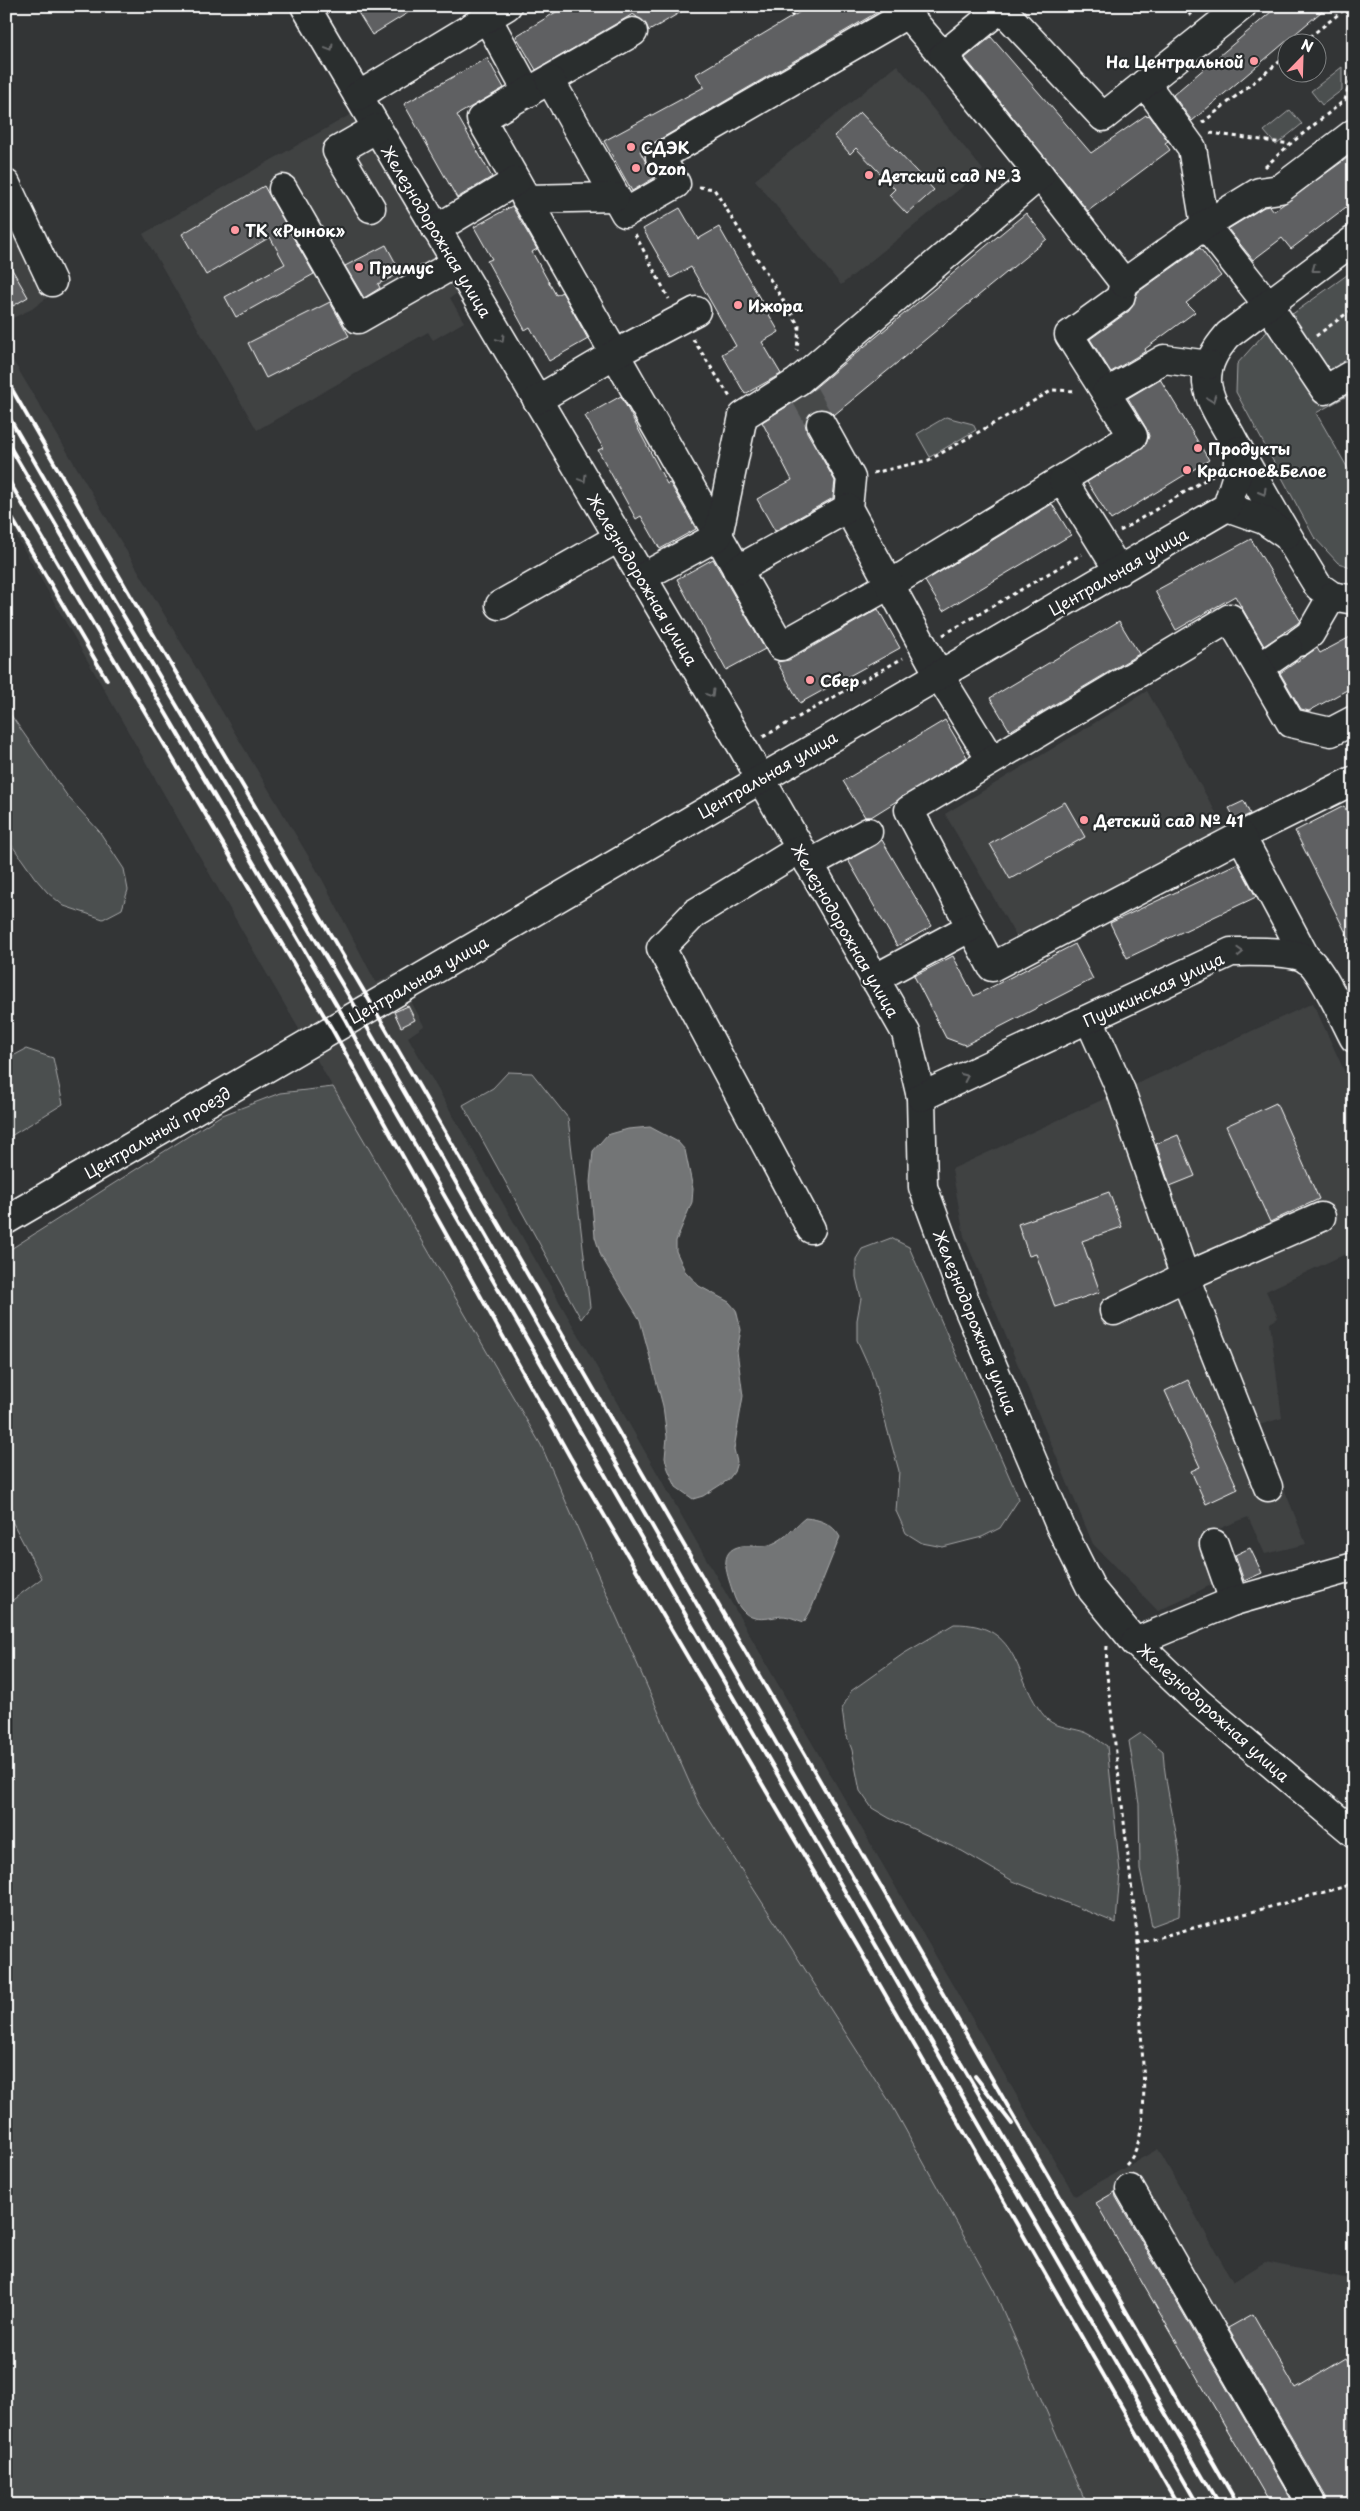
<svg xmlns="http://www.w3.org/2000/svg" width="1360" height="2511" viewBox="0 0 1360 2511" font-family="'Playpen Sans',sans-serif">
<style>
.built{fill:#404243}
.green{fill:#4c4f50;stroke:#a6a7a8}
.water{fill:#737576;stroke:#abacad}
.building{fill:#5f6162;stroke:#fff}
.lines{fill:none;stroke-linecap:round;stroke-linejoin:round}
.minor-tunnel{stroke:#47494a;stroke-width:28;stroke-dasharray:28 14;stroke-linecap:butt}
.minor-casing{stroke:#fff;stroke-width:31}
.path{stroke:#fff;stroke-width:3;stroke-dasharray:4 4;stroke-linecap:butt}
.minor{stroke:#2a2d2e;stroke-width:28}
.rail{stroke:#fff;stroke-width:4}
.oneway{stroke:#6a6c6d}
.poi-dot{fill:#ff9aa2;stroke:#2a2d2e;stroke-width:2}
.labels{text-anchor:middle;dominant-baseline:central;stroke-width:4.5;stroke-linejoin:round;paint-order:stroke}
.poi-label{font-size:16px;font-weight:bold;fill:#fff;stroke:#2a2d2e;text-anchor:start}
.street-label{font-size:16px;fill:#fff;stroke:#2a2d2e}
</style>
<rect width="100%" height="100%" fill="#333536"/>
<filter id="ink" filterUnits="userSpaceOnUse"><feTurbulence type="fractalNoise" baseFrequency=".02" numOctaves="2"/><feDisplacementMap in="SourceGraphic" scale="10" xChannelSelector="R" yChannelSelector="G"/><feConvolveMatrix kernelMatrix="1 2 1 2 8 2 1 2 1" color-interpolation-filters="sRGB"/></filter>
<g filter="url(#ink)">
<g class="built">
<polygon points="897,65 983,170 841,285 755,180"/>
<polygon points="355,112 459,292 450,298 464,322 433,340 428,332 257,430 143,234"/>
<polygon points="6,208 49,296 32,309 6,321"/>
<polygon points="6,349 322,879 376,983 396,972 424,1026 408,1037 772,1674 1075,2196 1158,2149 1233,2282 1265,2262 1354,2280 1354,2505 1087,2505 994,2290 893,2107 698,1802 541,1445 271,981 6,518"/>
<polygon points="1147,691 1224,827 1017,938 945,814"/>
<polygon points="1313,1003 1354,1092 1354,1250 1266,1291 1278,1318 1270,1323 1282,1418 1259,1425 1306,1544 1265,1554 1248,1517 1199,1537 1213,1584 1158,1611 1093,1544 964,1236 952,1169"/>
</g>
<g class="green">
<polygon points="1342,67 1342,90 1322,105 1311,91"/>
<polygon points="1290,110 1302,124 1276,145 1264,131"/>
<polygon points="1354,270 1354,392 1316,413 1350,472 1354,470 1354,568 1338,563 1314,537 1236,392 1237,364 1263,335"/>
<polygon points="946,417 973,424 976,430 930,457 917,434"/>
<polygon points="6,708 68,797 99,831 124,869 128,890 122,909 103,919 64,906 48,893 35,878 6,837"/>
<polygon points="26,1049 53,1058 63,1104 6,1139 6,1057 13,1056"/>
<polygon points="508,1072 532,1073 568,1118 590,1307 581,1319 463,1105 493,1088"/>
<polygon points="333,1087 541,1445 698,1802 893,2107 994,2290 1087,2505 6,2505 6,1605 42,1578 6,1510 6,1252 220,1116 280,1093"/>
<polygon points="891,1238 909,1247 1019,1499 1000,1528 982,1537 943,1547 922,1543 906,1533 896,1511 899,1471 871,1371 857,1340 857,1320 861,1298 856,1277 856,1259 862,1249"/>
<path d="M954,1624C1025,1623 1012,1683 1048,1720C1057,1728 1076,1728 1087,1733C1094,1736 1100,1742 1107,1746L1120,1872L1116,1923L1013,1881L962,1851L889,1818L872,1808L860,1791L852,1750L845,1731L842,1709L851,1691L903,1654Z"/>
<path d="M1141,1733L1163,1751C1165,1792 1179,1832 1181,1873C1182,1887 1179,1902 1179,1916L1152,1926L1140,1870L1139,1804L1129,1741Z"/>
</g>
<g class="water">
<polygon points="650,1127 678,1142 685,1150 693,1189 692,1202 676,1241 676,1251 685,1271 699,1286 729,1302 736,1310 741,1330 737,1351 743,1396 734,1449 737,1462 734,1472 728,1480 703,1496 693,1499 676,1487 668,1469 665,1458 667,1437 663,1406 640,1320 601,1256 595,1237 590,1182 593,1151 607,1135 628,1129"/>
<path d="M805,1518C820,1519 833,1524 840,1537L810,1612L804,1622C797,1620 789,1616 782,1616C773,1617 764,1620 755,1618C744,1616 736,1604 733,1593C729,1578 715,1550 742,1546C752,1545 762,1548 772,1544C785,1539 794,1527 805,1518Z"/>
</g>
<g class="building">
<polygon points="354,6 419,6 372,35"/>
<polygon points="566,6 691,6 649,31 646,24 633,14 536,70 516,36"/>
<polygon points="810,6 888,6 640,151 654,178 632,191 604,141 704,87 696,74"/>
<polygon points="1278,6 1328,6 1192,121 1173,95"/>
<polygon points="991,37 1091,153 1146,115 1147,117 1149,115 1168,141 1165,143 1170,150 1088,211 965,58"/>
<polygon points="487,58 504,88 457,115 492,177 457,198 404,104"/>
<polygon points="860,112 934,190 907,214 889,195 895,189 856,148 850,154 834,136"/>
<polygon points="1354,153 1354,201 1291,249 1282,238 1253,260 1228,229 1264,207 1270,206 1274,211"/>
<polygon points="264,186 314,274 236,317 225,297 285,264 270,237 206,275 182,234"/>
<polygon points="512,206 537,249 532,252 556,295 562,292 588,339 549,361 530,327 525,330 487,261 492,259 474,227"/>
<polygon points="680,208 698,239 719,227 779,332 762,342 781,374 745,394 722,354 736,346 691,267 671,278 643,229"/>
<polygon points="1026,213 1047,239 834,415 829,410 821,408 814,410 808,416 805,423 807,432 835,481 833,498 775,531 757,499 792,480 762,422 807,394"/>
<polygon points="386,245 401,273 378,284 380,288 364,298 345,266"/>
<polygon points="1200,248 1221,276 1186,303 1195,312 1145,349 1146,351 1111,372 1090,339 1129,311 1138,292"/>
<polygon points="6,259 28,297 13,306 6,294"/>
<polygon points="330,302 349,336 266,378 248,343"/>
<polygon points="1160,379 1209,460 1111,520 1087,482 1146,444 1149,436 1146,428 1128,398"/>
<polygon points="621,396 667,484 670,483 696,529 660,549 641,516 636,519 598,450 603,448 585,416"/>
<polygon points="1052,504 1071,535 943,611 925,581"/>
<polygon points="1251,539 1300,620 1298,623 1264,646 1235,596 1176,630 1155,591"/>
<polygon points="713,559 765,649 726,670 677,579"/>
<polygon points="878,609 900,648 800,703 777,662 789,660"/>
<polygon points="1119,621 1139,654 1010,731 990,698"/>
<polygon points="1354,635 1354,686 1309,711 1301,709 1280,673 1317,648 1320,653"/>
<polygon points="945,720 967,757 871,817 865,817 843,781"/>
<polygon points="1244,801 1250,814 1236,821 1229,808"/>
<polygon points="1065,802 1085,837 1010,879 990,844"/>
<polygon points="1344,806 1354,825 1354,949 1295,831"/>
<polygon points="882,840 932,926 897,946 848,860"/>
<polygon points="1238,863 1256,897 1127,958 1110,923"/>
<polygon points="1075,944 1093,979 965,1045 946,1038 914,976 953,956 974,996"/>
<polygon points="408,1006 415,1020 401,1027 394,1012"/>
<polygon points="1276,1103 1319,1199 1270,1222 1226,1126"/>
<polygon points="1178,1135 1195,1176 1170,1186 1156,1144"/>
<polygon points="1109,1192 1122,1227 1082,1241 1100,1292 1055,1307 1036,1254 1029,1256 1018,1224"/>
<polygon points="1188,1380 1238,1489 1206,1504 1191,1471 1200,1467 1165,1391"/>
<polygon points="1250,1548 1262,1573 1244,1581 1235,1555"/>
<polygon points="1115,2192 1116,2197 1294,2505 1271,2505 1096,2203"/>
<polygon points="1253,2314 1295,2388 1345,2358 1354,2373 1354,2505 1328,2505 1326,2497 1228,2328"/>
</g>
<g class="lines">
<polyline class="minor-tunnel" points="805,395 821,424"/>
<g class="minor-casing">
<g id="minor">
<polyline points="305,6 743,748 906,1033 921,1097 923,1187 963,1296 1061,1528 1092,1590 1135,1642 1198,1702 1354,1833"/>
<polyline points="487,18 528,93"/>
<polyline points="633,32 481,119 781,646 889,585 1133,436 1069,335 1120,298 1124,283"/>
<polyline points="550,80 625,213 676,184 660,157 907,14 943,56"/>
<polyline points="1145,83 1192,148 1205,225 1268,305 1325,390 1354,373"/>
<polyline points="358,96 507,6"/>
<polyline points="1040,175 1124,283 1205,225 1259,192 1280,189 1354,133"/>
<polyline points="6,184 52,282"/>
<polyline points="283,189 358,319 456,263"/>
<polyline points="526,199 615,197"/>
<polyline points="371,208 337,151 377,128"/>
<polyline points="436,229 516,181"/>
<path d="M1354,240L1228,335C1216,349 1206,363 1207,383C1209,402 1223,421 1232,438C1259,488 1288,537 1318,586L1332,596L1354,600"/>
<polyline points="1106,393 1164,359 1209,365"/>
<polyline points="537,400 615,354 696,311"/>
<polyline points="821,424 851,478 848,508 939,675 991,760"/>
<polyline points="1063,481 1119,571"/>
<polyline points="1227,507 1264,520 1286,535"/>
<polyline points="737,570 848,508"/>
<polyline points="641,578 718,536 743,416 797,382 1040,175 943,56 1001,8 1103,117 1242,6"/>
<polyline points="500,605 618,538"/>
<polyline points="1299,642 1310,634 1332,596"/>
<polyline points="1259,668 1288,648"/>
<polyline points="1241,836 1352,781 1354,783"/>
<polyline points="800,849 695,913 661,948 811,1229"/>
<polyline points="809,864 868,832"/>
<polyline points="1307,960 1241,836 992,967 909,810 1230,618 1291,723 1331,732 1354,720"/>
<polyline points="874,979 971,927"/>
<polyline points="1089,1019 1121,1091 1185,1277 1268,1487"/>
<path d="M921,1097L1231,952C1249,952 1292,950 1307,959C1322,969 1345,1021 1354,1038"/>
<polyline points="6,1220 1227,507 1237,475 1239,450"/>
<polyline points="1114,1311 1185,1277 1321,1217"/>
<polyline points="1214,1544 1234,1601"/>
<polyline points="1135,1642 1234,1601 1354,1567"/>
<polyline points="1130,2189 1312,2505"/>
</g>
</g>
<g class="path">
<polyline points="787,6 793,17"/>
<polyline points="1184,7 1191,16"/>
<polyline points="1303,42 1349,6"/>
<polyline points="1202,123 1288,55"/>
<polyline points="1210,133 1290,144"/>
<polyline points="1265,167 1290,144 1345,100 1354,66"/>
<polyline points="699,187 714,189 799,326 797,351"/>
<polyline points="635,234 669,299"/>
<polyline points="1316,336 1354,308"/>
<polyline points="693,339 730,397"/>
<polyline points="873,473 929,460 1053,390 1077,391"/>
<polyline points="1120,531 1213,475"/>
<polyline points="943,635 1082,554"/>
<polyline points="763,737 903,658"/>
<polyline points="1107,1646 1106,1666 1138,1943"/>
<path d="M1126,2165C1152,2139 1142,2063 1141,2028C1140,2000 1139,1971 1138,1943L1354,1884"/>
</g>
<use href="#minor" class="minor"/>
<g class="rail">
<polyline points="6,379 129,593 372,1005 1238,2505"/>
<polyline points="6,412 116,603 359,1013 883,1930 1219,2505"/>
<polyline points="6,440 346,1021 372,1070 1198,2505"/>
<polyline points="6,476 332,1029 570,1457 858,1947 1178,2505"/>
<polyline points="6,508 107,680"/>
<polyline points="975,2076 1012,2124"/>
</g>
</g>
<defs><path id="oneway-chevron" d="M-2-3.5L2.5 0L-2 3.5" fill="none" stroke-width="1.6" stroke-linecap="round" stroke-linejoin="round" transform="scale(1.25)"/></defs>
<g class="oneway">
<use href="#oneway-chevron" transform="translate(330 48) rotate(59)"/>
<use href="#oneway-chevron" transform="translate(1315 269) rotate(143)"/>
<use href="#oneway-chevron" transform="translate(501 339) rotate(59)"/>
<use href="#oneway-chevron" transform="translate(1212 399) rotate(69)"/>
<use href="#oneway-chevron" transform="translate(583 479) rotate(59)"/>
<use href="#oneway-chevron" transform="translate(1263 492) rotate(60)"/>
<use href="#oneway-chevron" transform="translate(711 694) rotate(59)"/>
<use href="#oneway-chevron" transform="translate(1240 952) rotate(-2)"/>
<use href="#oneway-chevron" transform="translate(965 1077) rotate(-25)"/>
</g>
</g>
<g class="poi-dot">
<circle cx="1254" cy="61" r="5"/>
<circle cx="631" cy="147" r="5"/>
<circle cx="636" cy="168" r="5"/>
<circle cx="869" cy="175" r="5"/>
<circle cx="235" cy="230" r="5"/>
<circle cx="359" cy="267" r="5"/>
<circle cx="738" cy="305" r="5"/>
<circle cx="1198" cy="448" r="5"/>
<circle cx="1187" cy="470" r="5"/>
<circle cx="810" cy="680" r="5"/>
<circle cx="1084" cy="820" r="5"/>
</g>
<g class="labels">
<g class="poi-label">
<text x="1244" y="61" text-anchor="end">На Центральной</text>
<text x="641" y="147">СДЭК</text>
<text x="646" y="168">Ozon</text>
<text x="879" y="175">Детский сад № 3</text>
<text x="245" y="230">ТК «Рынок»</text>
<text x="369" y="267">Примус</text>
<text x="748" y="305">Ижора</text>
<text x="1208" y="448">Продукты</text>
<text x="1197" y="470">Красное&amp;Белое</text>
<text x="820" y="680">Сбер</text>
<text x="1094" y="820">Детский сад № 41</text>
</g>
<g class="street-label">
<text transform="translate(437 231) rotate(59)">Железнодорожная улица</text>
<text transform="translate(1118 571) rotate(-30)">Центральная улица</text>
<text transform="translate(643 579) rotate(59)">Железнодорожная улица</text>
<text transform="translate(767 774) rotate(-30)">Центральная улица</text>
<text transform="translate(846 930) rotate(60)">Железнодорожная улица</text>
<text transform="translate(418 979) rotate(-30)">Центральная улица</text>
<text transform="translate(1153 989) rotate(-25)">Пушкинская улица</text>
<text transform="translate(157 1132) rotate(-30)">Центральный проезд</text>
<text transform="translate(976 1322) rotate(68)">Железнодорожная улица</text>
<text transform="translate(1214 1712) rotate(42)">Железнодорожная улица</text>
</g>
</g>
<rect width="1360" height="2511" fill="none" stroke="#2a2d2e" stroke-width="25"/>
<rect x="12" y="12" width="1335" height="2486" fill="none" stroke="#fff" stroke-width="2" filter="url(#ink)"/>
<g transform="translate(1302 58) rotate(23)"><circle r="24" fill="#2a2d2e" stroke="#7f8182"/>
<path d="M0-4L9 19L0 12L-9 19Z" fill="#ff9aa2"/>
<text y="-8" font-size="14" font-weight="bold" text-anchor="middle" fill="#ffffff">N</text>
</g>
</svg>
